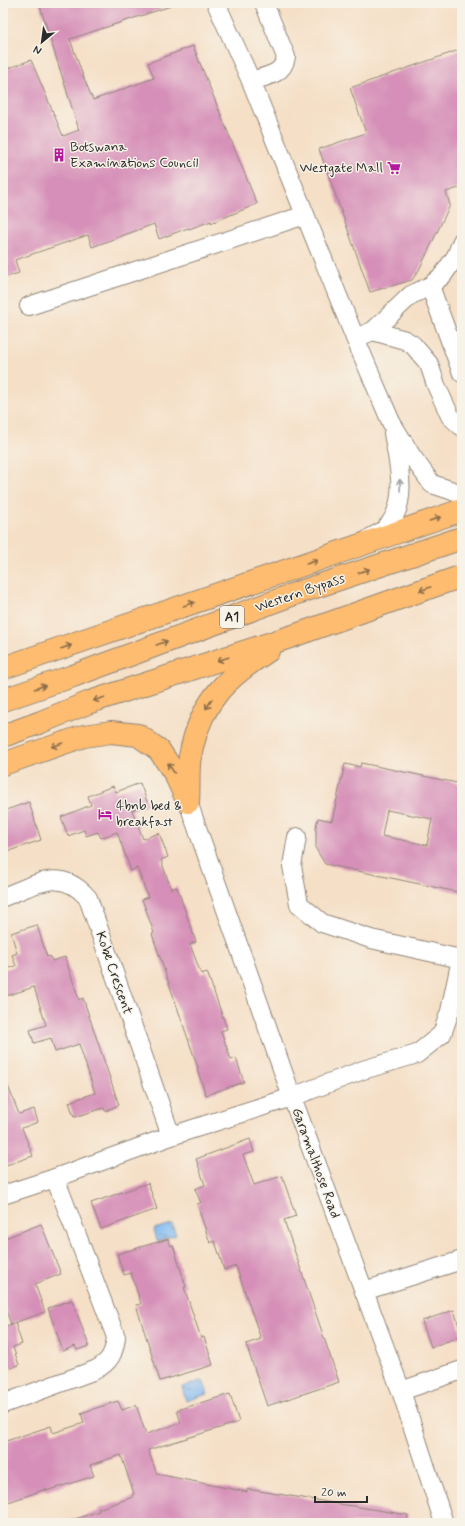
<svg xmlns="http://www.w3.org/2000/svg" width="465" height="1526" viewBox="0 0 465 1526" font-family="Mynerve,sans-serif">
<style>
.water{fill:url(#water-ripples);stroke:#56728e}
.building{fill:#d68fb8;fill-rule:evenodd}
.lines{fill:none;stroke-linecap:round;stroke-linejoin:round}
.minor-casing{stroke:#908578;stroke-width:20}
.major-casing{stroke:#908578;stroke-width:24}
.highway-casing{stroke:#908578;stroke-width:24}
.minor{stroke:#fff;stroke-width:18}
.major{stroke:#fdbc70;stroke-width:22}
.highway{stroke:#fdbc70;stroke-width:22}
.oneway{stroke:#a0a0a0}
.oneway2{stroke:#8a6c4a}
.labels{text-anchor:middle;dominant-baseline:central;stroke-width:3;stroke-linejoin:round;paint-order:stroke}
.shield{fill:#f7f3e8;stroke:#686764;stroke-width:1}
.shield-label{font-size:13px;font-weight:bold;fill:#2b2b2b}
.poi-label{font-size:14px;fill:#2b2b2b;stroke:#f7f3e8;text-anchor:start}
.street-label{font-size:14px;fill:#2b2b2b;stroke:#f7f3e8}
</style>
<defs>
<pattern id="water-ripples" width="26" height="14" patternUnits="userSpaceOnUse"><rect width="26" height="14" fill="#81b9f1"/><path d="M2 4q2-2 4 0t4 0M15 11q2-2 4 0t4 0" fill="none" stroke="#6a97c3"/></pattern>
</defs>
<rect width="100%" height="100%" fill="#f7f3e8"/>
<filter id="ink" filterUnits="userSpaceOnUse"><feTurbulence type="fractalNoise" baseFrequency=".025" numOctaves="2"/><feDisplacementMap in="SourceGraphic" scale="8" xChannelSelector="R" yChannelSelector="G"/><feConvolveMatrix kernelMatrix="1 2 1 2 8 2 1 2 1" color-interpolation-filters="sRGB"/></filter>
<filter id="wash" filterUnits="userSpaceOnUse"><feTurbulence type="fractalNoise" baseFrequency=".012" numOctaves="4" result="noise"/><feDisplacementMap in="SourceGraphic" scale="16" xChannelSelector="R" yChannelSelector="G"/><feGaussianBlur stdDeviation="0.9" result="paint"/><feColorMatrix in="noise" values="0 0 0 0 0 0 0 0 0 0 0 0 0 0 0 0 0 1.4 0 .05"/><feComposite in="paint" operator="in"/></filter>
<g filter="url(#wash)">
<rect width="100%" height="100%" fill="#f5dfc6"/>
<g class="water">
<polygon points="172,1224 176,1235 157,1241 154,1229"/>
<polygon points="203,1380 208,1394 186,1401 182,1387"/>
</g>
<g id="blocks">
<g class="building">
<polygon points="39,3 171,3 171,6 70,39 83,76 93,100 154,78 148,63 193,46 257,204 211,223 211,221 189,229 188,228 159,239 154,224 92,247 88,235 15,260 19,273 3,278 3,70 31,60 63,136 79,130"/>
<polygon points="462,49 462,187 446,192 450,205 419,270 412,280 370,292 319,149 366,133 350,88"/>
<path d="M361,763L462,784V893L325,864L316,849V826L318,818L332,821L345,764L360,767ZM387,810L432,819L427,845L382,836Z"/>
<polygon points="140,783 148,804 132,810 143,839 159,833 168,857 161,860 171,889 177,887 196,942 190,944 201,974 207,972 227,1029 221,1031 231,1060 236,1058 244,1082 206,1095 197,1069 198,1068 152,934 154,933 142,899 148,897 137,868 131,871 117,832 101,838 98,832 86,836 84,830 68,836 61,817 91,805 88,796 113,786 116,792"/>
<polygon points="29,802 41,840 3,853 3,811"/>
<polygon points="37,925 47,957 50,956 52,961 65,957 79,1000 83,998 119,1105 105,1111 104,1108 74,1117 69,1102 95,1093 79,1044 55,1052 51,1038 34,1043 30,1030 46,1025 34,987 3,997 3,970 16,966 12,955 17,953 11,933"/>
<polygon points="4,1076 19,1114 34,1109 38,1122 22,1128 33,1156 3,1166 3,1077"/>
<polygon points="250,1139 254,1152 243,1155 254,1185 282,1176 296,1216 284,1220 339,1382 267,1406 246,1344 261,1339 236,1266 224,1270 215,1241 210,1243 197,1204 201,1203 195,1189 205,1185 196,1159"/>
<polygon points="148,1183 157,1209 101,1229 91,1203"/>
<polygon points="41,1224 61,1274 35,1284 45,1312 11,1324 3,1303 3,1239"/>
<polygon points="168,1239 171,1246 173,1245 186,1287 184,1287 201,1338 204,1337 213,1365 160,1381 136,1305 141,1304 131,1273 124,1275 117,1254"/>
<polygon points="72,1300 89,1346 77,1350 75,1346 63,1351 48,1308"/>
<polygon points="454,1310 462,1336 431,1347 422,1321"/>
<polygon points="15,1323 22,1344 13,1347 19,1365 3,1371 3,1325 5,1325 6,1326"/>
<polygon points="230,1394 239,1422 148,1450 157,1474 247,1492 247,1489 408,1515 407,1523 70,1523 69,1521 99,1511 98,1509 133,1497 132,1495 134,1494 121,1455 90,1465 94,1476 46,1491 46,1489 3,1504 3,1442 51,1426 53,1433 84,1423 81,1413 118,1401 122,1410 136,1405 146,1434 181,1423 177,1410"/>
</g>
</g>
</g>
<g filter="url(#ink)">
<use href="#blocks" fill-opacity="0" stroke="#908578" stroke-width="1"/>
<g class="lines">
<g class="minor-casing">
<g id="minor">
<polyline points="216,3 251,81 355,338 391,422 411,455 432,484 462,494"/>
<path d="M251,81C266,76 283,75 286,57L264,3"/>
<polyline points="430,286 462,373"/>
<polyline points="29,306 305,215"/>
<polyline points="373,331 405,340 413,345 429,364 436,385 450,416 462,427"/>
<polyline points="355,338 373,331 411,295 430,286 443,275 456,256 462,241"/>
<path d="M370,538C375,535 383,532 386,528C410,503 398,463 393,433"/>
<polyline points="188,802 292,1097 401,1391 444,1523"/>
<path d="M3,897C36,885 60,866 88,898L171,1136"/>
<polyline points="3,1195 55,1178 171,1136 292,1097 363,1070 417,1054 442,1034 450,1011 461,959 371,939 322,923 299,904 292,866 297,837"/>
<polyline points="364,1291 462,1260"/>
<polyline points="401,1391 462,1370"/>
<path d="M3,1404L95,1370C110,1362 114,1354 116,1337L55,1178"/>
</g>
</g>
<g class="major-casing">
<g id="major">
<polyline points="3,668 462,510"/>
<polyline points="3,764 84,736 111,732 138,735 159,750 175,774 188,802"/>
</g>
</g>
<g class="highway-casing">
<g id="highway">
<polyline points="3,700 73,676 297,593 462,538"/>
<polyline points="3,736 41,722 90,702 293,636 462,576"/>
<path d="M188,802C189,790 188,777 189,765C189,759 191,753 192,747C203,700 228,676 268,651"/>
</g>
</g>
<use href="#minor" class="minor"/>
<use href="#major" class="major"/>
<use href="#highway" class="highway"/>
</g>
<defs><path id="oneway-shaft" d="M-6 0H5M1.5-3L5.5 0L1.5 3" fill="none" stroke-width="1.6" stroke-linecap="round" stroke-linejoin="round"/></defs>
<use class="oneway" href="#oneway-shaft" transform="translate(400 485) rotate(-92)"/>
<g class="oneway2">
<use href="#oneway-shaft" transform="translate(435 519) rotate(-19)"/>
<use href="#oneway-shaft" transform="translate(312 562) rotate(-19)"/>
<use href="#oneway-shaft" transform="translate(364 571) rotate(-18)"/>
<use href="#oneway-shaft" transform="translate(425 589) rotate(160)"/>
<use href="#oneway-shaft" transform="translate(189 604) rotate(-19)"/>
<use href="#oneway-shaft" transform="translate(162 643) rotate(-20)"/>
<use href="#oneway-shaft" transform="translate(66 647) rotate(-19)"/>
<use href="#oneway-shaft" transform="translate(223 659) rotate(162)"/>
<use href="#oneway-shaft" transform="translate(40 687) rotate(-19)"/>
<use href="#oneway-shaft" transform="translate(99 699) rotate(162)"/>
<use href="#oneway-shaft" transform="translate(209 704) rotate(123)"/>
<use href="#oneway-shaft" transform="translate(57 745) rotate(161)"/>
<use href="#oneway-shaft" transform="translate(171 768) rotate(-124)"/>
</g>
</g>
<defs>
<g id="building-bare" transform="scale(1.08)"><path d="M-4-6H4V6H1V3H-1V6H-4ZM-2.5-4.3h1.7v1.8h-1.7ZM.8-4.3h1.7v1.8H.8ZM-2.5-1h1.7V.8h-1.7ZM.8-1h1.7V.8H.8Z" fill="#b5179e" stroke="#f7f3e8" stroke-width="2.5" paint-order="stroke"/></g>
<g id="supermarket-bare" transform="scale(1.08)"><path d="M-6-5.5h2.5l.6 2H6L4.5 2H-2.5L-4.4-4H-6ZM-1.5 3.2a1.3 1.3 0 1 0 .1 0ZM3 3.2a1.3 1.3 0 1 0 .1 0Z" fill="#b5179e" stroke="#f7f3e8" stroke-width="2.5" paint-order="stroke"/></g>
<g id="hotel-bare" transform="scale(1.08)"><path d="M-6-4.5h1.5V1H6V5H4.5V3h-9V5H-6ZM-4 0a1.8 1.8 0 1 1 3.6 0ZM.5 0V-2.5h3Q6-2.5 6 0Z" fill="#b5179e" stroke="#f7f3e8" stroke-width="2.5" paint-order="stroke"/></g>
</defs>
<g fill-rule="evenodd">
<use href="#building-bare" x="59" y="155"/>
<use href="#supermarket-bare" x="394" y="168"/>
<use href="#hotel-bare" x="105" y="814"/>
</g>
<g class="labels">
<rect class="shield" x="220" y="606" width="24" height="22" rx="3"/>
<g class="shield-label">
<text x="232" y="617">A1</text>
</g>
<g class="poi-label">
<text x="70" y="147">Botswana<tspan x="70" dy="16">Examinations Council</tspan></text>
<text x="383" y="168" text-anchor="end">Westgate Mall</text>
<text x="116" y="806">4bnb bed &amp;<tspan x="116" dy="16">breakfast</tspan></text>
</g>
<g class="street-label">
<text transform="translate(300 593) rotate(-19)">Western Bypass</text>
<text transform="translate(114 973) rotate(71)">Kobe Crescent</text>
<text transform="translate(316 1163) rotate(70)">Garamalthose Road</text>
</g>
</g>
<rect width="465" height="1526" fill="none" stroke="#f7f3e8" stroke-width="16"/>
<g transform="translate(42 42) rotate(209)" stroke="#f7f3e8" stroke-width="3" paint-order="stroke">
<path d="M0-3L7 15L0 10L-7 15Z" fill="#2b2b2b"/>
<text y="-6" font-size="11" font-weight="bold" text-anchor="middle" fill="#2b2b2b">N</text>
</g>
<path d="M315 1496v6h52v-6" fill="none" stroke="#2b2b2b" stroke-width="2"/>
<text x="321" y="1496" font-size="12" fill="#2b2b2b" stroke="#f7f3e8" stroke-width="3" paint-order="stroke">20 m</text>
</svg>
